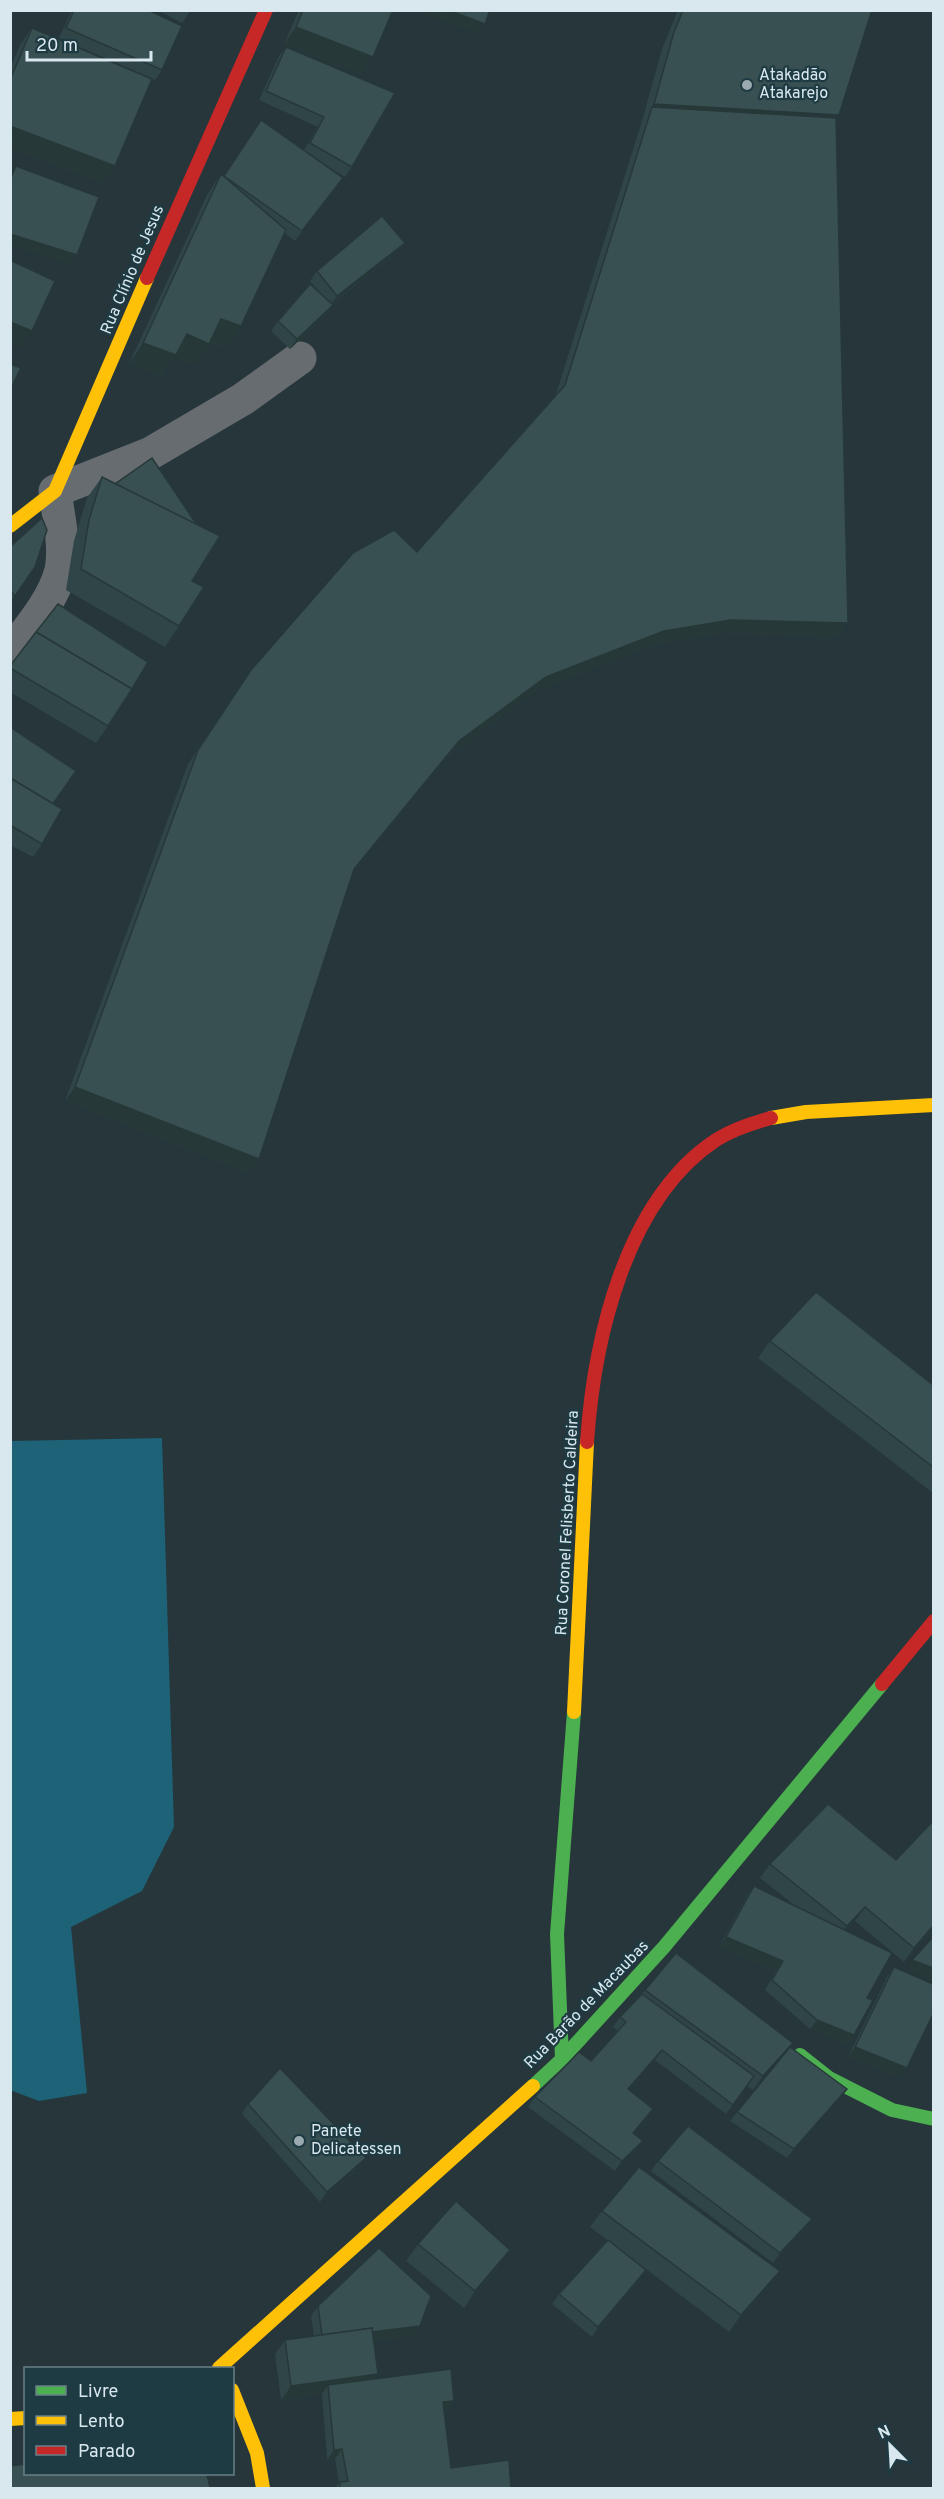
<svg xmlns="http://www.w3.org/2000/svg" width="944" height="2499" viewBox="0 0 944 2499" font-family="Overpass,sans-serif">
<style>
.forest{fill:#1d6277}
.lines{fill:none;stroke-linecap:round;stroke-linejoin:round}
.street{stroke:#666c70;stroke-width:33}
.fast{stroke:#4caf50;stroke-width:14}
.slow{stroke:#ffc107;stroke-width:14}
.jam{stroke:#c62828;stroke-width:14}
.wall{fill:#304547}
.shaded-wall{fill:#273839}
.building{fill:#385052;stroke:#273839;stroke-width:1.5}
.poi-dot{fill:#9aaaaf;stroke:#1e3a43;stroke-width:2}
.labels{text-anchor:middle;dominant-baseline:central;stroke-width:4.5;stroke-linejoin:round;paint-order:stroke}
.poi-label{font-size:16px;fill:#d9e8ee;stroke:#1e3a43;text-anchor:start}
.street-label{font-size:16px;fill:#d9e8ee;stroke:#1e3a43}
</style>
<rect width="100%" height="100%" fill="#26363b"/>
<polygon class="forest" points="162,1438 174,1827 142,1891 71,1927 87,2093 39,2101 10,2090 11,1441"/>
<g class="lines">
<path class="street" d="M10,653C29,628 53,601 61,570C66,545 58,516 55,491L151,453L243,399L300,358"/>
<g class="fast">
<polyline points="800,2055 829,2078 892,2110 934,2119"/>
<polyline points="562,2059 557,1934 574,1712"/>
<polyline points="533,2086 562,2059 664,1947 882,1684"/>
</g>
<g class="slow">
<polyline points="10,526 55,491 147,278"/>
<polyline points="771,1118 806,1112 934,1105"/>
<polyline points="574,1712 587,1442"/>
<polyline points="219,2368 533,2086"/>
<polyline points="232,2390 257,2453 263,2488"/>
<polyline points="10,2419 26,2418"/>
</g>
<g class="jam">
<polyline points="147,278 266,10"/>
<path d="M587,1442C594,1340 625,1200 716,1140C733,1129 752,1123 771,1118"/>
<polyline points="882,1684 934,1621"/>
</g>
</g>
<g class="wall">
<polygon points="72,10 148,10 162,70 155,80 152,79 115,166 103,183 10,148 10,68 20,45 32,28 141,74 59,38"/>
<polygon points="157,10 191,10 182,23"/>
<polygon points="299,10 393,10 361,74 284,44"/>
<polygon points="678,10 872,10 836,118 838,637 722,633 654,645 536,691 450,755 353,872 259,1159 249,1173 65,1101 188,764 241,684 417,552 556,394 642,121 662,49"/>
<polygon points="286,47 352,167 345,177 328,167 336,187 295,241 284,233 241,326 227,347 210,342 195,365 175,357 161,376 129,364 207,195 221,174 224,176 304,150 318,127 259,100 279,56"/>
<polygon points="398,252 332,304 333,305 326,315 290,349 271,331 278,321 320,293 310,281 317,271"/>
<polygon points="102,477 192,581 179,626 165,647 66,590 74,541 87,498"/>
<polygon points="10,547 35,567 10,602"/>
<polygon points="10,666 108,726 96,743 10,692"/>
<polygon points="10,727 53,804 42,844 33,857 10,845"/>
<polygon points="770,1341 933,1385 933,1493 758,1358"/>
<polygon points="770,1864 933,1929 904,1962 855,1921 846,1931 867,1998 847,2045 810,2029 765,1990 776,1971 719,1947 747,1896 754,1886 795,1906 760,1878"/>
<polygon points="894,1967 900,2078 848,2057 887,1977"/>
<polygon points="645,1990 793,2043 790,2047 840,2099 787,2158 730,2121 737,2112 771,2071 753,2090 747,2086 726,2114 655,2060 629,2090 647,2119 633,2134 643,2141 636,2151 615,2171 528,2107 535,2097 591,2061 618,2031 613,2027 620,2017"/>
<polygon points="248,2104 366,2158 359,2168 320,2202 242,2114"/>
<polygon points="658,2161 812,2219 805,2229 773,2263 651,2171"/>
<polygon points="602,2211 780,2271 768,2288 729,2332 625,2253 646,2270 639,2280 592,2337 552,2304 559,2294 607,2240 590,2227"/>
<polygon points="418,2244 498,2267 464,2308 406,2261"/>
<polygon points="318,2306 413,2336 374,2341 375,2379 454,2401 447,2411 444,2411 451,2468 511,2488 335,2488 339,2483 335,2459 327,2460 322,2394 281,2400 275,2354 285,2340 314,2336 311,2316"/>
</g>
<g class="shaded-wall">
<polygon points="428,10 448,10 485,24 478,34 425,15"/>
<polygon points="296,27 373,57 361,74 284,44"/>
<polygon points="654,104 839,115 827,132 652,107"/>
<polygon points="10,126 115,166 103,183 10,148"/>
<polygon points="10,234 77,255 70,265 10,246"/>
<polygon points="405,243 398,252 330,305 337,296"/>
<polygon points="333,305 326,315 290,349 297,339"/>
<polygon points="221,319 241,326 227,347 206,340"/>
<polygon points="10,322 32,331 21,348 10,344"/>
<polygon points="187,334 209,344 195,365 175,357 161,376 129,364 143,343"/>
<polygon points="731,620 848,623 838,637 722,633 654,645 536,691 450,755 345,882 354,869 459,741 546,677 664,631"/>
<polygon points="75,1087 259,1159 249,1173 65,1101"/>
<polygon points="865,1907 855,1921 838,1940 847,1926"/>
<polygon points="933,1926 933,1929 904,1962 914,1948"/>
<polygon points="726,1937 783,1961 776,1971 719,1947"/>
<polygon points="912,1960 933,1968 933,1981 906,1970"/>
<polygon points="817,2020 854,2035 847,2045 810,2029"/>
<polygon points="793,2043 784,2057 753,2090 763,2076"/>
<polygon points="855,2047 907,2068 900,2078 848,2057"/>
<polygon points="662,2050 655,2060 621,2099 628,2089"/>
<polygon points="847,2089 840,2099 787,2158 794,2149"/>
<polygon points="653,2109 647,2119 626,2143 633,2133"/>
<polygon points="643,2141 636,2151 615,2171 622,2161"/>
<polygon points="366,2158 359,2168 320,2202 327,2192"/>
<polygon points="812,2219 805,2229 773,2263 780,2253"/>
<polygon points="510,2250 498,2267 464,2308 475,2291"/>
<polygon points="646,2270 639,2280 592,2337 598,2327"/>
<polygon points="780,2271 768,2288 729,2332 741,2315"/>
<polygon points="420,2326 413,2336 316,2348 322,2338"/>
<polygon points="378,2374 369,2388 328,2385 322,2394 281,2400 291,2386"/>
<polygon points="454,2401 447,2411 436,2412 443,2402"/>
<polygon points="342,2449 335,2459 327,2460 334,2450"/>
</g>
<g class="building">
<polygon points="74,10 148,10 182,26 162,70 66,28"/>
<polygon points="303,10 393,10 373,57 296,27"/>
<polygon points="448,10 490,10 485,24"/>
<polygon points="683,10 872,10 839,115 654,104 674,32"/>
<polygon points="32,28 152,79 115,166 10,126 10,80"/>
<polygon points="286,47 395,93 352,167 310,143 324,117 266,91"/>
<polygon points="652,107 836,118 848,623 731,620 664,631 546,677 459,741 354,869 259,1159 75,1087 198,750 251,670 353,553 394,530 417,552 565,385"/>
<polygon points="261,120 343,178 302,231 224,176"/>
<polygon points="16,166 99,197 77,255 10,234 10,180"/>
<polygon points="221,174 286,230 241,326 221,319 209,344 187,334 176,355 143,343"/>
<polygon points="382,216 405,243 337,296 317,271"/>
<polygon points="10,260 55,281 32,331 10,322"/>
<polygon points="310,284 333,305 297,339 278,321"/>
<polygon points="10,364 21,368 10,390"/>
<polygon points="152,458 197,525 115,484"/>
<polygon points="102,477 220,536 192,581 204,587 179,626 81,569 89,520"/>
<polygon points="42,518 47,530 35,567 15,596 10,590 10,547"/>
<polygon points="58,604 148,662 132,689 36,632"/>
<polygon points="36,632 132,689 108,726 10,668 10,666"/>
<polygon points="10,727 76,771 53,804 10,778"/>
<polygon points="10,778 62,809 42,844 10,825"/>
<polygon points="816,1292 933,1385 933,1467 770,1341"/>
<polygon points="828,1804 896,1860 933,1821 933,1926 914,1948 865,1907 847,1926 770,1864"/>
<polygon points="754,1886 892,1953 867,1998 873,2000 854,2035 817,2020 772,1980 783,1961 726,1937"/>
<polygon points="933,1937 933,1968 912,1960"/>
<polygon points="676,1953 793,2043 763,2076 645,1990"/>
<polygon points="894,1967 933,1984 933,2014 907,2068 855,2047"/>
<polygon points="642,1994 754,2076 733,2105 662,2050 628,2089 653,2109 633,2133 643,2141 622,2161 535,2097 579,2052 591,2061 626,2022 620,2017"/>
<polygon points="790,2047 847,2089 794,2149 737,2112"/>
<polygon points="280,2068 366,2158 327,2192 248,2104"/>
<polygon points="688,2126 812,2219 780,2253 658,2161"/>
<polygon points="639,2167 780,2271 741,2315 602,2211"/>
<polygon points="456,2201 510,2250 475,2291 418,2244"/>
<polygon points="608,2240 646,2270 598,2327 559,2294"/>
<polygon points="379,2248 431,2296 420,2326 372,2332 372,2328 322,2335 318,2306"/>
<polygon points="372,2328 378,2374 291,2386 285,2340"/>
<polygon points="451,2369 454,2401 443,2402 451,2468 509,2460 511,2488 340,2488 340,2482 348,2481 342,2449 334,2450 328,2385"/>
<polygon points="26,2464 26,2474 207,2474 210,2488 10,2488 10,2466"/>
</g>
<g class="poi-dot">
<circle cx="747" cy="85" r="6"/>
<circle cx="299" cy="2141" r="6"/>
</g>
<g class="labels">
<g class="poi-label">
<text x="759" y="76">Atakadão<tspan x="759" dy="18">Atakarejo</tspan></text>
<text x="311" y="2132">Panete<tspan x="311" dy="18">Delicatessen</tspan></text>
</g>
<g class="street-label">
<text transform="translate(133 270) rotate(-67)">Rua Clínio de Jesus</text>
<text transform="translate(568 1523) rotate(-87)">Rua Coronel Felisberto Caldeira</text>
<text transform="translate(587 2005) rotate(-46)">Rua Barão de Macaubas</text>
</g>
</g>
<rect width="944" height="2499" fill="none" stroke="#d9e8ee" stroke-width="24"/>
<rect x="24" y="2367" width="210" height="108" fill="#1e3a43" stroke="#698087" stroke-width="1.5"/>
<rect x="36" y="2386" width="30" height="9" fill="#4caf50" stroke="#698087" stroke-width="1.5"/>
<text x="78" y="2397" font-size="18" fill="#d9e8ee">Livre</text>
<rect x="36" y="2416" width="30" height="9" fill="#ffc107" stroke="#698087" stroke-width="1.5"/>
<text x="78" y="2427" font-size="18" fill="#d9e8ee">Lento</text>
<rect x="36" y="2446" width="30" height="9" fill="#c62828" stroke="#698087" stroke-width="1.5"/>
<text x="78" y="2457" font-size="18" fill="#d9e8ee">Parado</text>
<g transform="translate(890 2445) rotate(336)" stroke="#1e3a43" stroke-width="4.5" paint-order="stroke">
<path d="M0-4.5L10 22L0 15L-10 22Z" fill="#d9e8ee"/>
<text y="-9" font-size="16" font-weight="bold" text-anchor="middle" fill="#d9e8ee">N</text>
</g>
<path d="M27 51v9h124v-9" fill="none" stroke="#d9e8ee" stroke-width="3"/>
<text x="36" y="51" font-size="18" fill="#d9e8ee" stroke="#1e3a43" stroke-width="4.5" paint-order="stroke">20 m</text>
</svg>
